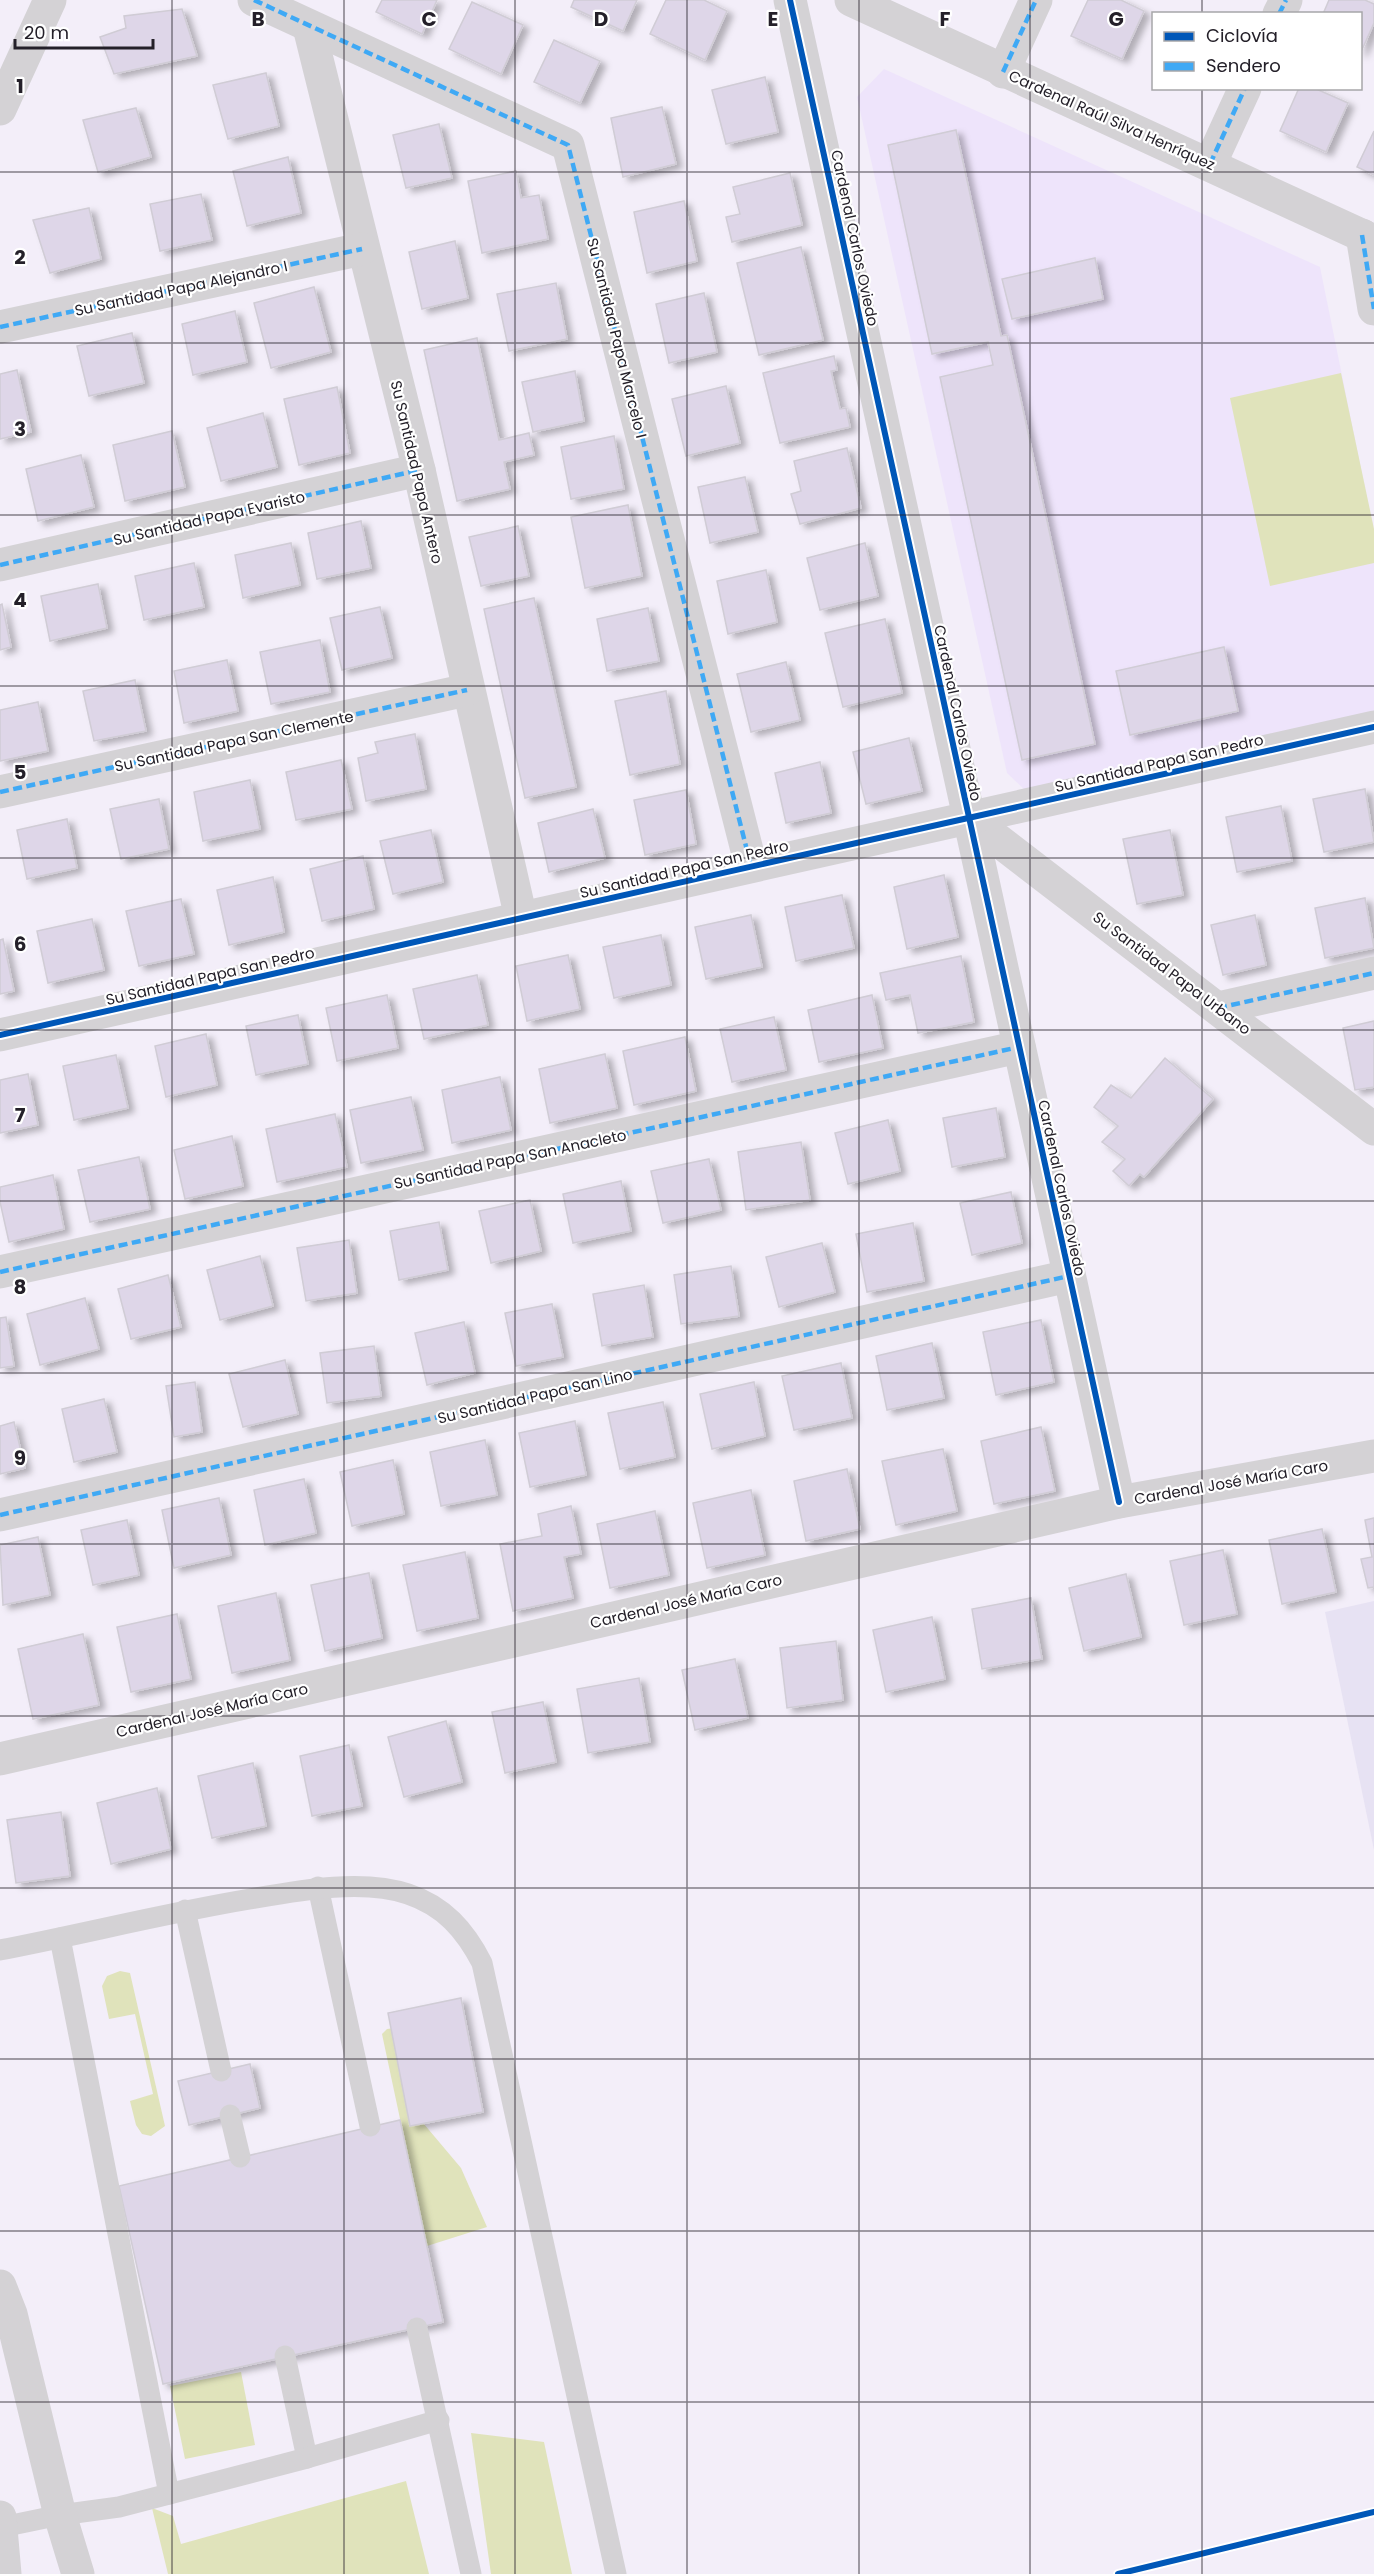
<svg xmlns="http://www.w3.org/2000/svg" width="1374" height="2574" viewBox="0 0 1374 2574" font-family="Poppins,sans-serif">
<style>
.built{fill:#eee4fb}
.industrial{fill:#e7e2f3}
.green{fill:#e0e3bb}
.building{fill:#ded6e8;stroke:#d0ccd5;stroke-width:1.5;filter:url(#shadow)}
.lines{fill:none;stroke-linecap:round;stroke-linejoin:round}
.lane{stroke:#d4d2d5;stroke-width:21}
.street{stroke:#d4d2d5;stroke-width:33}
.secondary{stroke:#d4d2d5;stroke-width:33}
.quiet{stroke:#3fa9f5;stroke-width:4.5;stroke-dasharray:9 4.5;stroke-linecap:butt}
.cycleway-casing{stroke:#fff;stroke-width:10}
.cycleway{stroke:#0057b8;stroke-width:6}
.grid{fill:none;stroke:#242029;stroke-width:1.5;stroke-opacity:0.55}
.labels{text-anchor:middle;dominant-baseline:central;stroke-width:4.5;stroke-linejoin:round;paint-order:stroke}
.street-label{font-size:15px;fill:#242029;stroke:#fff}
.grid-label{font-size:20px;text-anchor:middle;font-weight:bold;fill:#242029;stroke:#fff;stroke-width:4.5;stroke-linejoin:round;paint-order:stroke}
</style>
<defs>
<filter id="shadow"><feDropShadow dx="6" dy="4" stdDeviation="3" flood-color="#0004"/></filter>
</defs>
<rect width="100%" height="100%" fill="#f3eef9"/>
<polygon class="built" points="884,69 1320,267 1374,533 1374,715 1028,793 1007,773 857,97"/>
<polygon class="industrial" points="1374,1601 1374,1850 1325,1612"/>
<g class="green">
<polygon points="1341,373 1374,529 1374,563 1270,586 1230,398"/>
<polygon points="120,1971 130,1973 165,2126 151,2136 142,2134 136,2125 130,2101 153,2094 135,2014 109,2019 102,1986 107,1976"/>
<polygon points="395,2028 413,2111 461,2168 487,2227 427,2246 382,2034 387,2029"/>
<polygon points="241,2372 255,2445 185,2459 170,2386"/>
<polygon points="471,2433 544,2442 572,2574 491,2574"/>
<polygon points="406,2481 429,2574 168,2574 152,2508 173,2516 181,2544"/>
</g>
<g class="building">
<polygon points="382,0 437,0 422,34 376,12"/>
<polygon points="574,0 637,0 623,31 571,7"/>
<polygon points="666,0 704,0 727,11 705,60 650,34"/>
<polygon points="1088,0 1121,0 1144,11 1122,59 1071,36"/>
<polygon points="1329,0 1365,0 1374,4 1374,23 1360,54 1360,14 1323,14"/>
<polygon points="472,2 523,25 501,74 449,49"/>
<polygon points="182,9 197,56 114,74 100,37 126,28 124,16"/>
<polygon points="554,40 600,61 580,103 534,82"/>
<polygon points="266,73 279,126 228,139 213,85"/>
<polygon points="765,77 778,132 726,144 712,90"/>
<polygon points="1299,88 1314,88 1348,103 1326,152 1280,131"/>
<polygon points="662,107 676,164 623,177 611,118"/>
<polygon points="136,108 151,157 98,172 83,120"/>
<polygon points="439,124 452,178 406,188 393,135"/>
<polygon points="956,130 1001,336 1007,335 1095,744 1022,760 940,377 993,365 988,342 932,354 888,145"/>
<polygon points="1374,131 1374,175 1357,167"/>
<polygon points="288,157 301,213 247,226 233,171"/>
<polygon points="516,171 521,198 539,195 548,239 482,253 468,181"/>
<polygon points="790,173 802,225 732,242 726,217 740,214 733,187"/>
<polygon points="201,194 212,240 160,251 150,204"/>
<polygon points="684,201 697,261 647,273 634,212"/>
<polygon points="89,208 101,259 50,273 33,220"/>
<polygon points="455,241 468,298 422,309 409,252"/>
<polygon points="801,247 823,340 759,355 737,263"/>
<polygon points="1095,258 1103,299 1012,319 1002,279"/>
<polygon points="556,283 567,339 509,351 497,294"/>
<polygon points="314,287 331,352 271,368 254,303"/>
<polygon points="704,293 717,352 669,363 656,304"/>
<polygon points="235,311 247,362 193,375 182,324"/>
<polygon points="132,333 144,383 89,396 77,346"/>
<polygon points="477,338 499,440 529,433 534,455 504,462 510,489 457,501 424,350"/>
<polygon points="834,356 837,370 831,371 840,409 846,408 850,427 780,443 763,373"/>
<polygon points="17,370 31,432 0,439 0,374"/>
<polygon points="575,371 584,421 533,432 522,382"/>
<polygon points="726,386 740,443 686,456 672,399"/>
<polygon points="337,387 350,453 299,465 284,399"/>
<polygon points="263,413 277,467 221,481 207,428"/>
<polygon points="172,431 185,487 125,501 113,445"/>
<polygon points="614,436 624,489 571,499 561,447"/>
<polygon points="847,448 861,508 800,524 791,494 801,491 794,461"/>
<polygon points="81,455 94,507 38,521 26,469"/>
<polygon points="745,477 758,532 710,543 698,487"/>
<polygon points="628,505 642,576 585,588 571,517"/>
<polygon points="361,521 371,568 317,579 308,533"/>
<polygon points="518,526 529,576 481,586 469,537"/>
<polygon points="291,543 300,585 243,598 235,555"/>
<polygon points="865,543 878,596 820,610 807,558"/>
<polygon points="194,563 204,607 144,620 135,576"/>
<polygon points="766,570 777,622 728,634 717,581"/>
<polygon points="98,584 107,628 50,641 41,596"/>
<polygon points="534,598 576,787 525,798 484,609"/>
<polygon points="2,604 11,647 0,650 0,605"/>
<polygon points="380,607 392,658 342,670 330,618"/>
<polygon points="648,608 659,661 607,671 597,619"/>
<polygon points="885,619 902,693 843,707 825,633"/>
<polygon points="320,640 330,692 271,704 260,652"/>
<polygon points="1224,647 1238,711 1130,735 1116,671"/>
<polygon points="227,660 238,711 184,723 174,671"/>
<polygon points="786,662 800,720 751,732 737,674"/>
<polygon points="135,680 146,731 94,741 83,691"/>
<polygon points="666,691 680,764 630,775 615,701"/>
<polygon points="38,702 48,751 0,761 0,710"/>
<polygon points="415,734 426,789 366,801 358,758 378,753 375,742"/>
<polygon points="909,738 922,791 866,804 853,752"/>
<polygon points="341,760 352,809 296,820 286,772"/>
<polygon points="820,762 831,813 786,823 775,773"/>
<polygon points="250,780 260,829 203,841 194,792"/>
<polygon points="1365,789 1374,842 1324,852 1313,799"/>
<polygon points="686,790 696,844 645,855 634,800"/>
<polygon points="159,799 169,849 121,859 110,809"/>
<polygon points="1281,806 1292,861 1237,872 1226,817"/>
<polygon points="593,809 605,858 549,872 538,823"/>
<polygon points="67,819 77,868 27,879 17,830"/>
<polygon points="431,830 443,882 393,894 380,841"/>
<polygon points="1170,830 1183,895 1137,904 1123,839"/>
<polygon points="363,856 374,909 322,921 310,869"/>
<polygon points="944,875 958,937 907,949 894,887"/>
<polygon points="273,877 284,932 229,945 217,890"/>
<polygon points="842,895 854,948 796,961 785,907"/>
<polygon points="1365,898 1374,948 1325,958 1315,908"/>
<polygon points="181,899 194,954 139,966 126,911"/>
<polygon points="751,915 762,967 706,979 695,927"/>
<polygon points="1255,915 1266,965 1223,975 1211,925"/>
<polygon points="92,919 104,970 48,983 37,931"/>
<polygon points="661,935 671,985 614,998 603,947"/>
<polygon points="3,939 14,991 0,994 0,940"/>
<polygon points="568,955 580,1009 527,1021 516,966"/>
<polygon points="961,956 974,1022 918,1033 910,995 886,1000 880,973"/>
<polygon points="477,975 488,1025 424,1039 413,989"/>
<polygon points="387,995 398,1048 337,1061 326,1008"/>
<polygon points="872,995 883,1048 819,1062 808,1010"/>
<polygon points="298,1015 308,1064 256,1075 246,1026"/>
<polygon points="774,1017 786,1070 732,1082 720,1029"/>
<polygon points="1374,1021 1374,1087 1355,1090 1343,1028"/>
<polygon points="206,1034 217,1085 166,1097 155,1046"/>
<polygon points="685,1037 696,1091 634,1105 623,1051"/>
<polygon points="605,1054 617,1108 550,1123 539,1069"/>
<polygon points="116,1055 128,1108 74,1120 63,1066"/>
<polygon points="1165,1058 1213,1099 1144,1177 1140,1174 1129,1186 1113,1171 1125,1159 1102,1142 1118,1126 1094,1107 1111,1085 1131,1098"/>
<polygon points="28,1074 38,1125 0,1133 0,1080"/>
<polygon points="500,1077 511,1130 452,1143 442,1090"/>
<polygon points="411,1097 423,1150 361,1163 350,1110"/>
<polygon points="996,1108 1005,1157 952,1167 943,1118"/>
<polygon points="335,1114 347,1167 277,1182 266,1129"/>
<polygon points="888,1120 900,1171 848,1184 835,1133"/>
<polygon points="232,1136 243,1186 185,1199 174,1150"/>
<polygon points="801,1142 810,1200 746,1210 738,1152"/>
<polygon points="139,1157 150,1209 90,1222 78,1170"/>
<polygon points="709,1159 721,1210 663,1223 651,1171"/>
<polygon points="53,1175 64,1229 9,1242 0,1202 0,1187"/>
<polygon points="621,1181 631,1231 573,1243 563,1194"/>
<polygon points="1011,1192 1022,1243 972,1255 960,1203"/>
<polygon points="530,1200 541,1251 491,1263 479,1211"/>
<polygon points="439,1222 448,1270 399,1280 390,1231"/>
<polygon points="913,1223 924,1281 867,1292 856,1234"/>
<polygon points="349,1240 357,1293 306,1301 297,1248"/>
<polygon points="822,1243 835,1292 779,1307 766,1257"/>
<polygon points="260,1256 273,1306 220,1320 207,1270"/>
<polygon points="731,1266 739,1316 681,1324 674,1275"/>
<polygon points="168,1275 181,1327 131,1339 118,1289"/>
<polygon points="644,1285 653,1337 602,1346 593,1294"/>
<polygon points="85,1298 99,1349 40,1365 27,1314"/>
<polygon points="552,1304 563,1357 516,1366 505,1313"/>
<polygon points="6,1317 14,1366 0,1368 0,1318"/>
<polygon points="1041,1320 1054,1382 996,1395 983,1332"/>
<polygon points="464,1322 475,1373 427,1385 415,1333"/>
<polygon points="932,1343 944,1398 887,1410 876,1356"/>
<polygon points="374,1346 381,1396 327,1403 320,1353"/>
<polygon points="285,1360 298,1414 243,1427 229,1374"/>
<polygon points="841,1363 852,1418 794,1430 782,1376"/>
<polygon points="195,1382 202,1432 174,1437 166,1386"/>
<polygon points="754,1382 765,1436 712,1449 700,1394"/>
<polygon points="104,1399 117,1452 74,1462 62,1409"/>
<polygon points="663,1402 675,1457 620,1469 608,1413"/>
<polygon points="575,1421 586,1475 530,1487 519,1433"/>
<polygon points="14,1422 25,1468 0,1474 0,1426"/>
<polygon points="1041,1427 1055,1491 994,1504 981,1441"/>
<polygon points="485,1440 497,1495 441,1506 430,1452"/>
<polygon points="943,1449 957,1511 896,1525 882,1461"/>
<polygon points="393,1460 404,1514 352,1526 340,1472"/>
<polygon points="847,1469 860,1529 806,1541 794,1481"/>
<polygon points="304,1479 316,1533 265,1545 254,1490"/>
<polygon points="751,1490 765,1555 707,1568 693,1503"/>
<polygon points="219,1498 231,1555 174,1568 162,1510"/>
<polygon points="571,1506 581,1554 564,1557 573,1598 513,1611 500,1544 542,1536 538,1514"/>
<polygon points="655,1511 669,1575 610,1588 597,1524"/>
<polygon points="1374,1518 1374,1587 1368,1588 1361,1559 1372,1557 1365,1520"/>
<polygon points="127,1520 139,1575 93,1585 81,1530"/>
<polygon points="1322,1529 1336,1592 1282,1604 1269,1540"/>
<polygon points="38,1537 50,1595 3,1605 0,1545"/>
<polygon points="1223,1550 1237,1614 1184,1625 1170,1561"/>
<polygon points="465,1552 478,1618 417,1631 403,1565"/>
<polygon points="369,1573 382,1638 325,1651 311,1585"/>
<polygon points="1126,1574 1141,1637 1084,1651 1069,1588"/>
<polygon points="276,1593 290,1660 232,1673 218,1606"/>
<polygon points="1031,1598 1042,1659 982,1669 972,1609"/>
<polygon points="177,1614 191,1679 131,1692 117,1627"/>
<polygon points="932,1617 945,1679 886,1692 873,1630"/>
<polygon points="83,1634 99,1705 33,1719 18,1649"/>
<polygon points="836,1641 843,1700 787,1708 780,1648"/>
<polygon points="735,1659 748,1718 695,1730 682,1670"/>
<polygon points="639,1678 650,1742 588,1753 577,1689"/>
<polygon points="543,1702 556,1762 505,1773 492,1712"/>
<polygon points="446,1721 462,1782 404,1797 388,1737"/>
<polygon points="349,1745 362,1806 312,1816 300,1756"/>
<polygon points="253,1763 266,1826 212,1838 198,1776"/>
<polygon points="157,1788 171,1849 111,1864 97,1803"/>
<polygon points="61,1812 70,1876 16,1883 7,1820"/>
<polygon points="461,1998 483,2112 410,2126 388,2013"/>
<polygon points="250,2064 260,2108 189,2125 178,2081"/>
<polygon points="400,2120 443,2322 163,2384 119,2186"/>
</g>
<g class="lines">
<g class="lane">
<polyline points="318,1887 370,2126"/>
<polyline points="185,1910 221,2071"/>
<polyline points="60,1938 169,2494"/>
<path d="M0,1950C83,1934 166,1913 250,1899C296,1891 362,1878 408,1894C444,1906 465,1930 482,1963L616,2574"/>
<polyline points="230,2115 240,2157"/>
<polyline points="417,2328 471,2574"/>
<polyline points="285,2356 307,2458"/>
<polyline points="2,2527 60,2515 119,2507 307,2458 439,2420"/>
</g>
<g class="street">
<polyline points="254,0 568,145 751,866"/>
<polyline points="790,0 1119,1502"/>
<polyline points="1279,14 1286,0"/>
<polyline points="309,27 419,470 521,918"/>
<polyline points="1003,72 1036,0"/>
<polyline points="1210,164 1245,88"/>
<polyline points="1362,235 1374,309"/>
<polyline points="0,327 362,249"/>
<polyline points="0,565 419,470"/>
<polyline points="0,792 467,690"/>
<polyline points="969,818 1374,1129"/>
<polyline points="1218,1008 1374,973"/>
<polyline points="0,1035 1374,727"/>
<polyline points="0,1272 1019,1047"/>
<polyline points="0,1515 1069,1276"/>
</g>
<g class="secondary">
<polyline points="851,0 1374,241"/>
<polyline points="0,109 50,0"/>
<polyline points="0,1759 1119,1502 1374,1456"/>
<polyline points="0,2286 11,2314 60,2515 78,2574"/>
<polyline points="0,2517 5,2574"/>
</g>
<g class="quiet">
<polyline points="254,0 568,145 751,866"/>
<polyline points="1279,14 1286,0"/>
<polyline points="1003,72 1036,0"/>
<polyline points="1210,164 1245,88"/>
<polyline points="1362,235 1374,309"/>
<polyline points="0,327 362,249"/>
<polyline points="0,565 419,470"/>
<polyline points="0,792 467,690"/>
<polyline points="1218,1008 1374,973"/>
<polyline points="0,1272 1019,1047"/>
<polyline points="0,1515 1069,1276"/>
</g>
<g class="cycleway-casing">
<g id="cycleway">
<polyline points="790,0 1119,1502"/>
<polyline points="0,1035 1374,727"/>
<polyline points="1118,2574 1374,2512"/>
</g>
</g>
<use href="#cycleway" class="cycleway"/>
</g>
<path class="grid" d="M172,0V2574M344,0V2574M515,0V2574M687,0V2574M859,0V2574M1030,0V2574M1202,0V14M1202,88V2574M0,172H1374M0,343H1374M0,515H1374M0,686H1374M0,858H1374M0,1030H1374M0,1201H1374M0,1373H1374M0,1544H1374M0,1716H1374M0,1888H1374M0,2059H1374M0,2231H1374M0,2402H1374"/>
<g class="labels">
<g class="street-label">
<text transform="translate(1112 120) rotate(24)">Cardenal Raúl Silva Henríquez</text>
<text transform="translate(855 238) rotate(78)">Cardenal Carlos Oviedo</text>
<text transform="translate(181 288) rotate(-12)">Su Santidad Papa Alejandro I</text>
<text transform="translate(617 338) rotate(76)">Su Santidad Papa Marcelo I</text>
<text transform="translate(417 472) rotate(77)">Su Santidad Papa Antero</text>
<text transform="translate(209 518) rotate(-13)">Su Santidad Papa Evaristo</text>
<text transform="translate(958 713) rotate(78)">Cardenal Carlos Oviedo</text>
<text transform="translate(234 741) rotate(-12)">Su Santidad Papa San Clemente</text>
<text transform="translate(1159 763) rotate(-13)">Su Santidad Papa San Pedro</text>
<text transform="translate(684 869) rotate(-13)">Su Santidad Papa San Pedro</text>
<text transform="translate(1172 973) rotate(37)">Su Santidad Papa Urbano</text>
<text transform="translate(210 976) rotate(-13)">Su Santidad Papa San Pedro</text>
<text transform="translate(510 1159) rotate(-12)">Su Santidad Papa San Anacleto</text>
<text transform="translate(1062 1188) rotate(78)">Cardenal Carlos Oviedo</text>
<text transform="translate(535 1396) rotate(-13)">Su Santidad Papa San Lino</text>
<text transform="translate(1231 1482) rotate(-10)">Cardenal José María Caro</text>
<text transform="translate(686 1601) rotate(-13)">Cardenal José María Caro</text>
<text transform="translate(212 1710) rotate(-13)">Cardenal José María Caro</text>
</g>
</g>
<g class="grid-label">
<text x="258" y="26">B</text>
<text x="429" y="26">C</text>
<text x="601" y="26">D</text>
<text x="773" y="26">E</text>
<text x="945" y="26">F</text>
<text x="1116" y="26">G</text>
<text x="20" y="93">1</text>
<text x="20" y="264">2</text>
<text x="20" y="436">3</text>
<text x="20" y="607">4</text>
<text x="20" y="779">5</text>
<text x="20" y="951">6</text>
<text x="20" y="1122">7</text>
<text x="20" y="1294">8</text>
<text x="20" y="1465">9</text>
</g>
<rect x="1152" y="12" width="210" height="78" fill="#ffffff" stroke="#a7a6a9" stroke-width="1.5"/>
<rect x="1164" y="32" width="30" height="9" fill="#0057b8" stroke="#a7a6a9" stroke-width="1.5"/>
<text x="1206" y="42" font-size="18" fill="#242029">Ciclovía</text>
<rect x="1164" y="62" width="30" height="9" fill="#3fa9f5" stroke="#a7a6a9" stroke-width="1.5"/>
<text x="1206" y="72" font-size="18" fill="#242029">Sendero</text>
<path d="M15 39v9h138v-9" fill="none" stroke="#242029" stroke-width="3"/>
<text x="24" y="39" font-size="18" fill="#242029" stroke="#ffffff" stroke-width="4.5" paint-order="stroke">20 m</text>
</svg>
